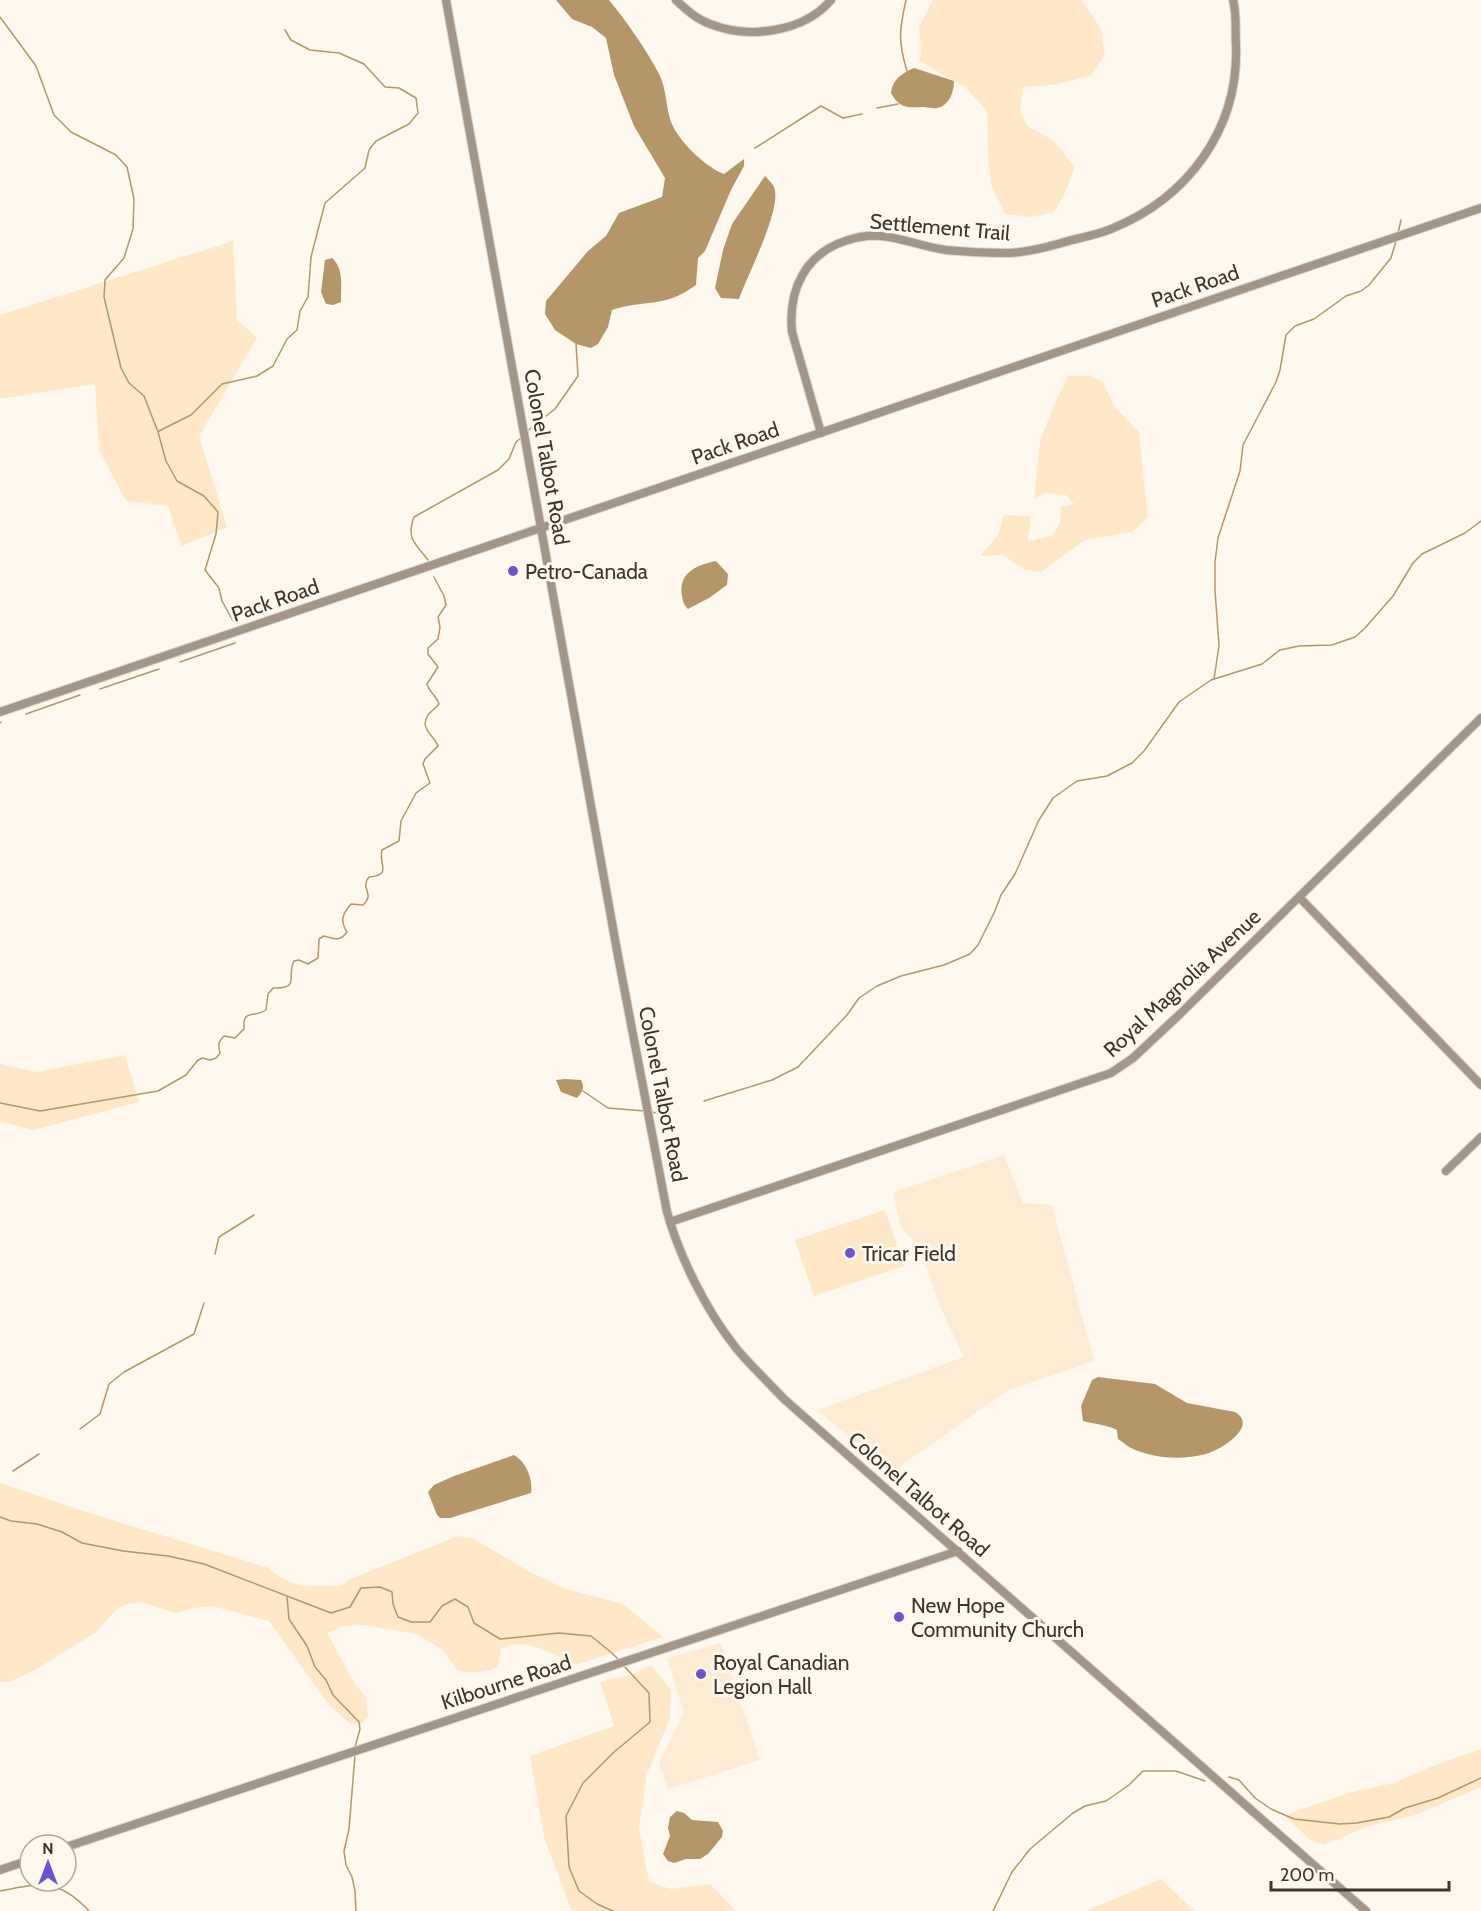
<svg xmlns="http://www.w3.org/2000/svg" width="1481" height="1911" viewBox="0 0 1481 1911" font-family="Cabin,sans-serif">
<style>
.built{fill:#fdecd3}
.green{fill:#fee8c8}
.water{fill:#b49669}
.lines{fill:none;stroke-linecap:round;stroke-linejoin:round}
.stream{stroke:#b49669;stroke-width:1.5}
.secondary-casing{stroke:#dcd5cb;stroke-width:10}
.secondary{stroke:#a19687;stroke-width:8}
.poi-dot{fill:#6a54ce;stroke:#fff8ee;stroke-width:2}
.labels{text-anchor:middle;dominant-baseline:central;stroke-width:6;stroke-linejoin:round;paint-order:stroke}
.street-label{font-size:21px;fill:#3c362c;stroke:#fff8ee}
.poi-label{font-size:21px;fill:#3c362c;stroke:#fff8ee;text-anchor:start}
</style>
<rect width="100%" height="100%" fill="#fff8ee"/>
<g class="built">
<polygon points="1004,1155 1023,1203 1052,1205 1094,1361 1007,1391 892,1472 817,1410 964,1357 941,1309 920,1249 900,1226 893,1192"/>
<polygon points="721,1643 760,1760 668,1789 659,1762 684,1713 667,1658"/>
</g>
<g class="green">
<polygon points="933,0 1082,0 1101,29 1105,55 1090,76 1052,85 1023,87 1020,110 1027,126 1053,140 1075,167 1064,195 1054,212 1032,217 1005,214 992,187 988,159 987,111 965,87 919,61 921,51 919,27"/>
<polygon points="233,241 237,320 257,338 199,436 227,527 181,546 168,506 126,501 99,450 95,384 0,399 0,315"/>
<polygon points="1068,376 1090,376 1103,382 1114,406 1139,432 1148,517 1132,532 1085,540 1041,572 1023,569 1003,555 980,556 998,535 1004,515 1031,516 1028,541 1052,536 1060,523 1061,507 1074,504 1066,495 1046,493 1034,498 1040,442 1053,407"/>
<polygon points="125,1055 139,1102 34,1130 0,1122 0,1064 36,1072"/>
<polygon points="885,1210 904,1266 814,1296 795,1240"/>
<path d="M0,1483L83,1511L269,1568C291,1590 311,1585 341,1586L350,1579L458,1536L472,1538L534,1574L566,1589L623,1604L663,1637L575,1665C551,1653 528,1637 501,1648L498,1667C485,1673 472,1673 458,1671L442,1649L416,1634L364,1625L343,1626L327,1633L355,1684L366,1697L368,1716L362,1724L352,1725L329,1705L269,1621L212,1606L193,1608L176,1613L141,1602L128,1604L117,1609L95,1633L35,1670L9,1682H0Z"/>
<polygon points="651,1665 671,1690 670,1718 647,1774 639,1828 649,1882 671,1889 710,1884 736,1911 575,1911 571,1909 544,1837 530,1756 614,1726 600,1682 631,1675"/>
<polygon points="1481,1749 1481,1787 1415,1815 1369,1826 1324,1845 1309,1839 1286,1817 1290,1813 1356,1791 1394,1783 1430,1767"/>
<polygon points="1161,1879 1194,1911 1086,1911"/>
</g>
<g class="water">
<path d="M556,0H609C627,22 646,49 659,74C666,87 666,105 670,119C676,139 705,167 724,174L744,159V166L731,190L705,251L698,258L696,285C664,309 644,299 612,310L608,327L598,344L591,348L576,344L555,330L545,314L546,301L588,251L606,236L619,213L662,197L665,178L634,126L614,75L606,38L592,27L572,19Z"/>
<path d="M914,68L954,81C954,92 949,106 937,108C933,109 928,107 923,107C907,108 899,108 891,93C892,80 902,73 914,68Z"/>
<path d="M765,176C768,179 772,183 774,187C783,207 747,276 739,299L721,298L715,288L723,250L732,224Z"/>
<path d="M332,258C344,268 341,288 341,302L333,305L326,304L321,292L325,260Z"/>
<path d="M716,561L728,574L727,585L709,598L688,609C684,605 683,602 682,596C678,573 696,565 716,561Z"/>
<path d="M565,1079L581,1080C585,1088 583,1091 577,1098L561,1092L556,1080Z"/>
<path d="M1098,1377L1155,1384L1187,1403L1235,1412C1259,1426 1221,1450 1206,1454C1184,1460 1155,1459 1133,1449C1128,1447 1123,1442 1118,1439L1117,1430C1108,1425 1094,1424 1083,1421L1081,1406L1092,1380Z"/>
<path d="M514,1455C526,1462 533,1478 531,1493L450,1518H440L437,1515L428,1492L434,1485L454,1476Z"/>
<polygon points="677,1811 684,1813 692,1820 718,1822 723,1831 722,1837 708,1854 700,1859 686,1859 674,1863 668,1861 663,1854 670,1836 668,1828 670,1817"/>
</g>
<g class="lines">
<g class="stream">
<path d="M906,0C899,31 898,41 907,71"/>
<polyline points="0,17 36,66 54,115 71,132 116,155 127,167 134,199 133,229 124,258 105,280 104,297 121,368 129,383 144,396 158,432 166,461 177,481 204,496 218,512 216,534 205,570 219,588 222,601 233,621"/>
<polyline points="877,108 898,104"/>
<polyline points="755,148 821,106 843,118 862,114"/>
<polyline points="1398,233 1401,220"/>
<polyline points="159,431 191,415 222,384 257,376 273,366 287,339 297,330 300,311 308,297 311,257 325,203 365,168 369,150 376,141 409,124 418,113 416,98 399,88 385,87 364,64 339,53 310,50 291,40 285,30"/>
<polyline points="527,431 555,409 578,376 576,344"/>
<path d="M428,560C415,543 406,539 414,517L498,470L509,459L516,442L522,437"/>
<polyline points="180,662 235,643"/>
<polyline points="1214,679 1219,646 1215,590 1215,562 1218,538 1240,471 1243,445 1276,382 1280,370 1286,335 1295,326 1314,319 1346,296 1361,291 1369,285 1391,258 1396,241"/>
<polyline points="100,689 159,669"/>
<polyline points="26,714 80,695"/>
<polyline points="0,723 1,722"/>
<polyline points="583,1091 608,1108 645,1111"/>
<polyline points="704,1101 772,1080 798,1067 847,1015 859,998 877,986 901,976 944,965 970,954 978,945 994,913 1001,895 1015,874 1039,820 1053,798 1077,781 1107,776 1132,763 1144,751 1179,702 1211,680 1262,664 1280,650 1299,646 1332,645 1355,637 1365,628 1393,596 1413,563 1422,554 1465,533 1481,521"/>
<path d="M0,1103L40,1111L158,1091L186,1075L197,1061L202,1058L210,1060L216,1058L220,1053C218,1045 218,1042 224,1036L235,1038L244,1029C242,1008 255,1018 266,1010L268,994L273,988C301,989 286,977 294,961L299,960L308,964L318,958L319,939L324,936C335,939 340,942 347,932C340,921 342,914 351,904L363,905C376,893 359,889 369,877C393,875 378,864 382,850L399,841L401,821L416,793L430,783L423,764L425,759L438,746C434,735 419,729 428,715C431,711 436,708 439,704C436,695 429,692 427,684L438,667L428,654V648L438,639L440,627L438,617L446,605L444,596L434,577"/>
<polyline points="652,1112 666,1115"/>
<polyline points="215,1254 219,1237 254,1215"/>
<polyline points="80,1429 100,1414 109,1384 124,1372 194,1334 204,1303"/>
<polyline points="13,1471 39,1454"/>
<polyline points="0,1517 11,1521 37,1524 62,1532 82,1543 123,1551 168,1556 204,1564 331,1613 350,1607 361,1588 380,1587 392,1592 393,1604 398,1617 411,1622 430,1622 442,1606 455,1599 468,1607 474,1623 500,1639 559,1633 591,1636 612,1653 618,1659"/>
<polyline points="287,1597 289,1619 307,1646 315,1667 326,1680 333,1695 359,1722 360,1729 355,1747"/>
<polyline points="355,1755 349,1829 344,1851 346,1865 352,1877 355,1891 356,1911"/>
<polyline points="1229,1777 1239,1780 1255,1798 1271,1809 1294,1819 1340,1824 1357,1823 1389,1817 1405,1808 1438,1798 1481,1778"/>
<path d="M0,1891C39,1883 59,1878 89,1911"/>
<polyline points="613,1911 597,1904 579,1891 569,1867 566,1816 583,1783 613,1753 650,1722 649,1693 623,1665"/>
<polyline points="993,1911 1012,1872 1030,1849 1073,1813 1085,1806 1106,1801 1129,1785 1143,1771 1176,1771 1205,1781"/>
</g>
<g class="secondary-casing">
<g id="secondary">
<path d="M446,0L618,956L667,1212C680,1258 706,1310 736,1348C751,1366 768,1382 784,1399L1366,1911"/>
<path d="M676,0C685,9 698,20 710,24C748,39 803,33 831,0"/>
<path d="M821,433L792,332C788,290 805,253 848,240C887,228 909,245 946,250C966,252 989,253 1009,253C1031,252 1051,246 1072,240C1085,237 1099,234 1111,229C1188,198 1239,129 1236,45C1235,31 1237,14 1233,0"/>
<polyline points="0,712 1481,208"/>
<polyline points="1300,898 1481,1085"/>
<polyline points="1446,1171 1481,1137"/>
<polyline points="670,1222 1111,1073 1133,1058 1180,1014 1481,718"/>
<polyline points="66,1847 958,1551"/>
<polyline points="0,1870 30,1860"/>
</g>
</g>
<use href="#secondary" class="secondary"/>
</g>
<g class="poi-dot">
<circle cx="513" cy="571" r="6"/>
<circle cx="850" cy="1253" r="6"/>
<circle cx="899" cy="1617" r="6"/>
<circle cx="701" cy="1674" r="6"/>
</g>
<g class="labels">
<g class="street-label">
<text transform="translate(940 227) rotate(5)">Settlement Trail</text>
<text transform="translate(1195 286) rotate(-19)">Pack Road</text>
<text transform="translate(735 443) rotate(-19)">Pack Road</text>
<text transform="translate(547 457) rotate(80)">Colonel Talbot Road</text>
<text transform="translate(275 600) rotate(-19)">Pack Road</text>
<text transform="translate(1182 983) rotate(-43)">Royal Magnolia Avenue</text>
<text transform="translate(663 1094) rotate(79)">Colonel Talbot Road</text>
<text transform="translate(919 1494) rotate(41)">Colonel Talbot Road</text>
<text transform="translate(506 1682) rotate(-18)">Kilbourne Road</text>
</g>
<g class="poi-label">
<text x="525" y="571">Petro-Canada</text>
<text x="862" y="1253">Tricar Field</text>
<text x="911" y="1605">New Hope<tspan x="911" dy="24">Community Church</tspan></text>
<text x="713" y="1662">Royal Canadian<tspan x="713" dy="24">Legion Hall</tspan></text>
</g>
</g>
<g transform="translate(48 1863)"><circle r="28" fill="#fff8ee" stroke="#b1aaa0" stroke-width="1.5"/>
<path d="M0-4.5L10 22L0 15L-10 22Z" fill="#6a54ce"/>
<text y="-9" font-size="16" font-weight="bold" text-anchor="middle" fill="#3c362c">N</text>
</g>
<path d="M1271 1881v9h178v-9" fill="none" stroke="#3c362c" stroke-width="3"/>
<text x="1280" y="1881" font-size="18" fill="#3c362c" stroke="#fff8ee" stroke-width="4.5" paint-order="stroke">200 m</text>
</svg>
